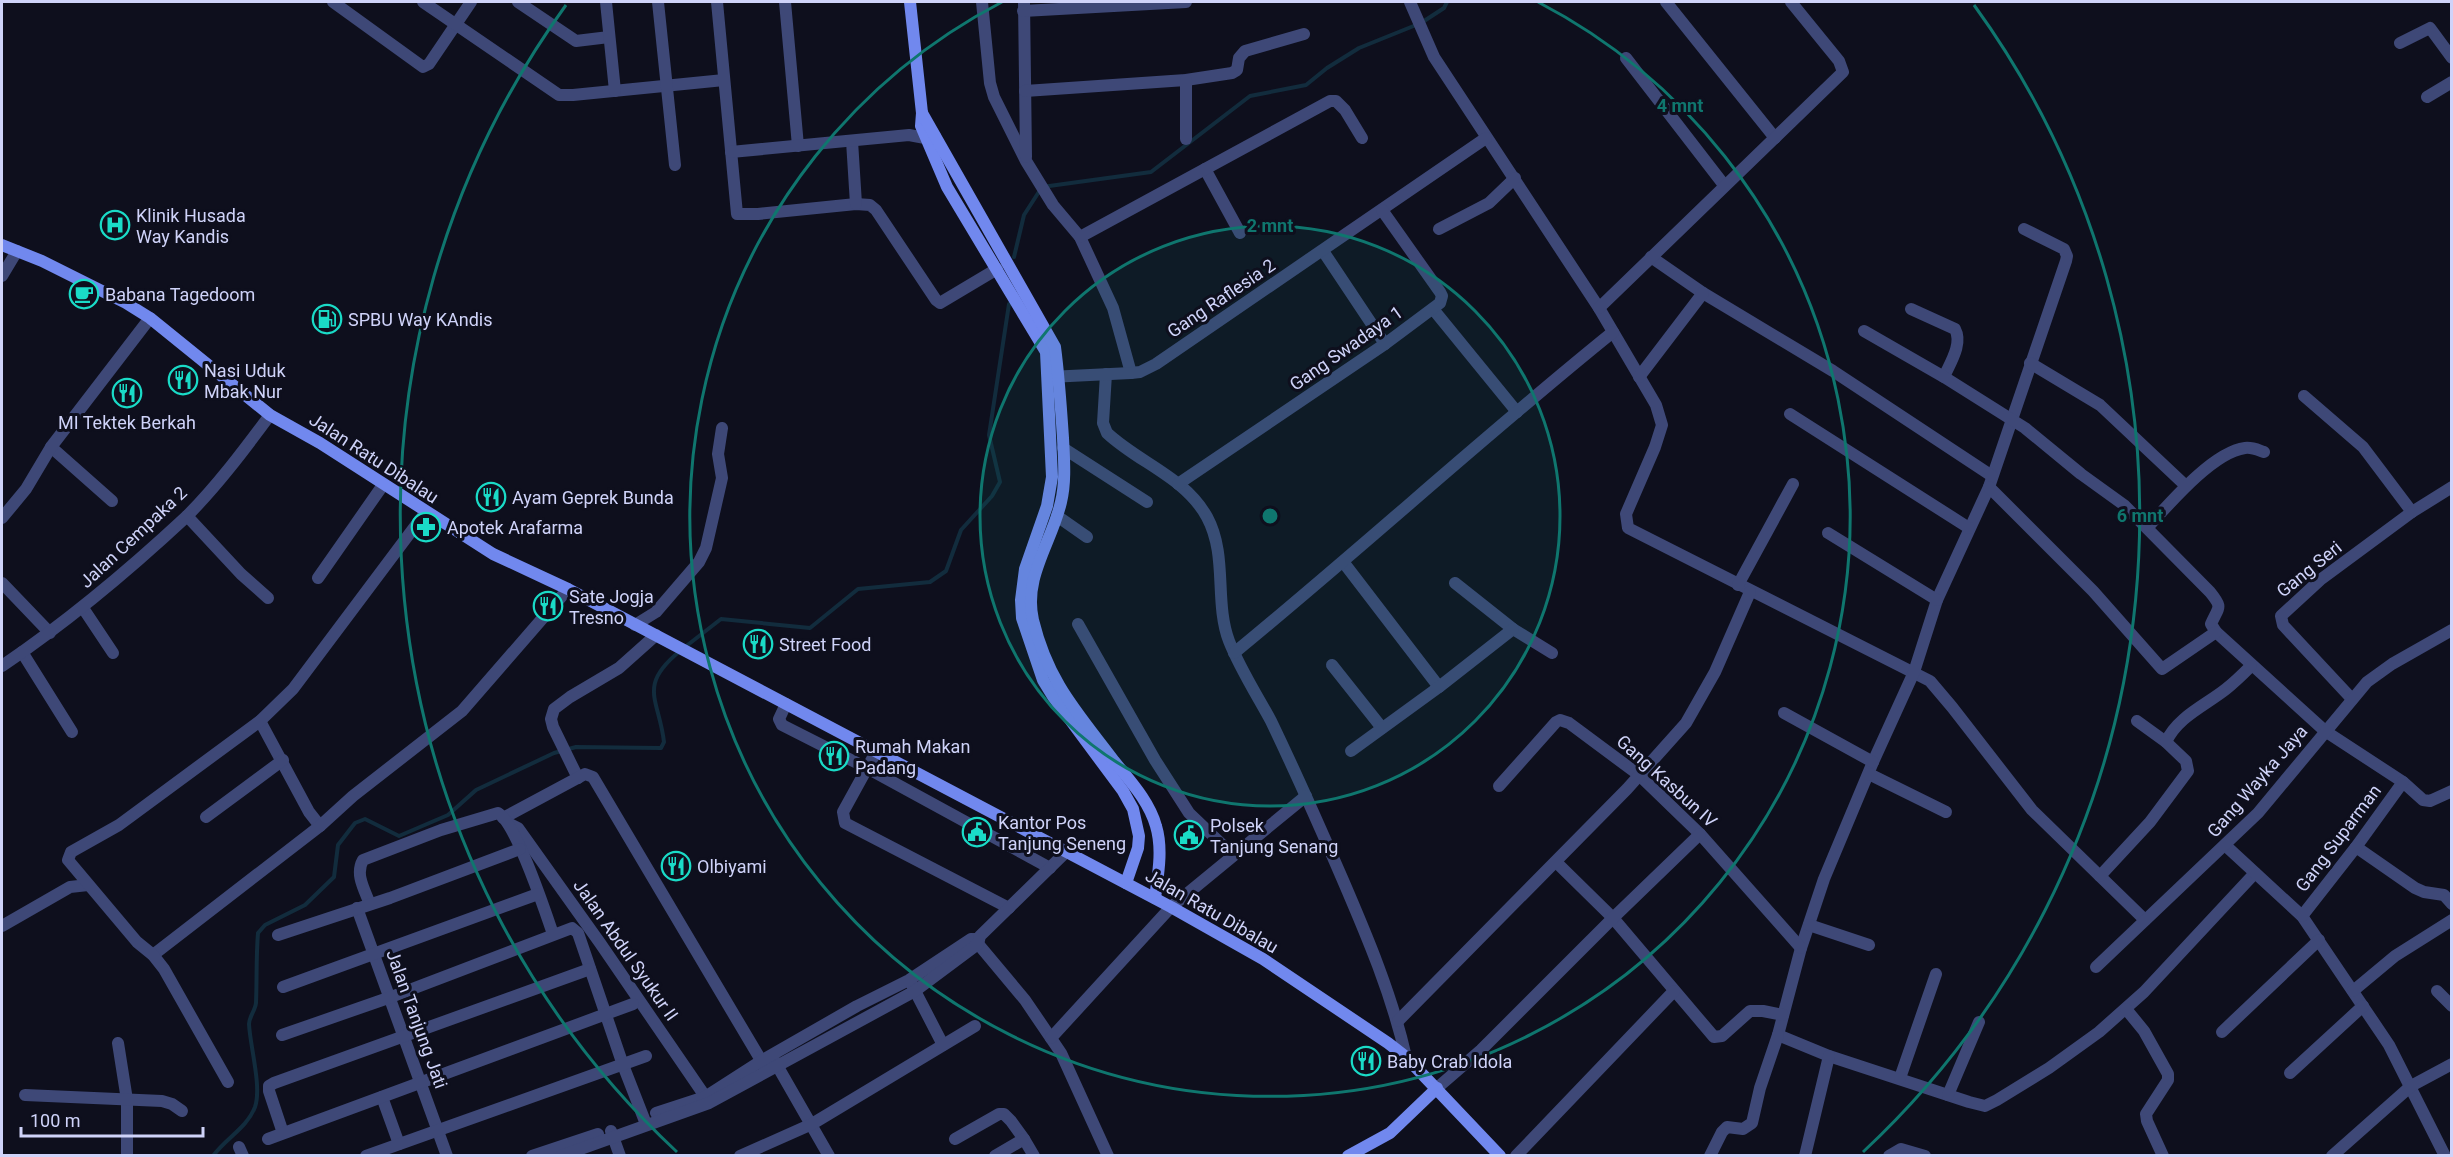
<svg xmlns="http://www.w3.org/2000/svg" width="2453" height="1157" viewBox="0 0 2453 1157" font-family="Roboto,sans-serif">
<style>
.lines{fill:none;stroke-linecap:round;stroke-linejoin:round}
.stream{stroke:#122c3d;stroke-width:4}
.street{stroke:#3e4877;stroke-width:12}
.secondary{stroke:#7188ee;stroke-width:12}
.ring{fill:none;stroke:#0f766e;stroke-width:3}
.labels{text-anchor:middle;dominant-baseline:central;stroke-width:6;stroke-linejoin:round;paint-order:stroke}
.poi-label{font-size:18px;fill:#cfd3f9;stroke:#0e0f1d;text-anchor:start}
.street-label{font-size:18px;fill:#cfd3f9;stroke:#0e0f1d}
.centre{fill:#0f766e;stroke:#0e0f1d;stroke-width:3}
.ring-label{font-size:18px;text-anchor:middle;font-weight:bold;fill:#0f766e;stroke:#0e0f1d;stroke-width:6;stroke-linejoin:round;paint-order:stroke}
</style>
<rect width="100%" height="100%" fill="#0e0f1d"/>
<g class="lines">
<g class="stream">
<polyline points="1014,257 1024,215 1042,187 1151,172 1250,96 1306,85 1327,68 1359,48 1421,23 1444,8 1447,2"/>
<polyline points="685,647 721,619 810,628 858,589 930,582 946,571 961,530 992,496 1000,482 989,435 1009,304"/>
<path d="M213,1156C226,1138 247,1128 255,1107C262,1087 250,1046 249,1024C249,1017 255,1011 256,1003C257,980 256,957 258,933L265,925L305,905L334,877L338,845L355,823L365,819L399,836L448,815L476,790L554,753L576,747L661,748L664,742C659,699 637,686 680,651"/>
</g>
<g class="street">
<polyline points="333,2 423,67 429,64 471,2"/>
<polyline points="423,2 559,95 573,95 724,80"/>
<polyline points="518,2 576,41 609,37"/>
<polyline points="606,2 615,91"/>
<polyline points="658,2 675,165"/>
<polyline points="717,2 737,214 758,214 856,204 870,205 876,210 936,300 940,303 997,269"/>
<polyline points="785,2 798,146"/>
<polyline points="982,2 990,83 994,97 1026,161 1053,205 1080,237 1113,308 1131,373"/>
<polyline points="1024,2 1026,157"/>
<polyline points="1410,2 1434,57 1599,308 1656,405 1662,425 1655,447 1626,514 1628,528 1930,681 1952,707 2032,810 2145,920"/>
<polyline points="1666,2 1775,138"/>
<polyline points="1023,11 1186,2"/>
<polyline points="2400,43 2430,28 2452,58"/>
<polyline points="1626,58 1724,185"/>
<polyline points="1025,91 1186,80 1232,73 1237,70 1239,58 1245,51 1304,34"/>
<polyline points="2427,97 2452,82"/>
<polyline points="1186,139 1186,80"/>
<polyline points="852,141 856,204"/>
<polyline points="731,152 909,135 925,138 935,136"/>
<polyline points="1205,169 1240,233"/>
<polyline points="1439,229 1489,203 1515,178"/>
<polyline points="2024,229 2064,249 2067,256 2066,261 1989,487 1937,600 1914,672 1873,762 1824,879 1801,948 1778,1035 1829,1056 1969,1102 1985,1106 1997,1100 2049,1068 2099,1032 2144,992 2255,873"/>
<polyline points="1080,237 1330,101 1336,101 1345,110 1362,138"/>
<polyline points="1323,251 1385,344"/>
<polyline points="1651,257 1703,293 1833,371 1992,476"/>
<polyline points="2,276 17,251"/>
<polyline points="1599,308 1843,72 1839,61 1791,2"/>
<polyline points="1433,309 1517,412"/>
<path d="M1911,309L1955,329C1963,344 1950,363 1944,377"/>
<path d="M1864,331L1944,377L2025,428L2081,474L2124,505L2210,592C2223,608 2219,606 2211,624L2216,632L2325,731L2403,782L2423,800L2430,801L2452,791"/>
<polyline points="2030,363 2100,405 2186,486"/>
<path d="M1106,374L1103,423L1107,433C1139,463 1185,477 1207,517C1228,556 1214,601 1229,641C1240,669 1257,695 1271,721C1296,773 1319,825 1342,878C1367,936 1392,995 1406,1057"/>
<polyline points="1049,377 1131,373 1140,372 1156,364 1486,138"/>
<polyline points="1639,377 1703,293"/>
<polyline points="2304,396 2363,447 2412,512"/>
<polyline points="1790,414 1969,528"/>
<polyline points="51,447 112,501"/>
<polyline points="1063,448 1147,502"/>
<polyline points="1178,484 1385,344 1440,303 1442,296 1440,292 1382,210"/>
<polyline points="1989,487 2093,591 2162,669 2216,632"/>
<polyline points="187,516 241,574 268,598"/>
<polyline points="1057,516 1087,537"/>
<polyline points="2,518 26,489 51,447 150,318"/>
<path d="M2148,527C2169,504 2213,452 2245,448C2252,447 2258,450 2264,452"/>
<polyline points="1828,533 1937,600"/>
<polyline points="1344,563 1439,687"/>
<polyline points="318,578 383,485"/>
<polyline points="2,583 50,633"/>
<polyline points="1455,583 1513,629 1552,653"/>
<polyline points="1738,585 1793,484"/>
<polyline points="83,608 113,653"/>
<polyline points="1078,624 1155,760 1189,813 1233,855"/>
<polyline points="635,625 656,612 699,562 706,548 722,478 718,454 722,428"/>
<polyline points="22,652 72,732"/>
<path d="M1234,653C1362,548 1484,436 1613,332"/>
<polyline points="1332,665 1382,728"/>
<path d="M2,666C67,622 128,571 186,517C217,486 244,450 270,415"/>
<polyline points="2352,699 2283,625 2281,616 2320,580 2412,512 2452,487"/>
<polyline points="786,704 779,719 782,725 867,768 1050,868"/>
<polyline points="1784,713 1873,762"/>
<polyline points="260,721 309,812 320,826"/>
<polyline points="2137,721 2166,742"/>
<polyline points="1351,751 1439,687 1513,629"/>
<polyline points="876,752 843,812 845,823 1009,908"/>
<polyline points="1869,774 1946,812"/>
<polyline points="578,778 553,727 551,719 554,709 570,697 619,668 656,635"/>
<polyline points="1499,786 1556,722 1560,720 1569,723 1639,775 1700,834 1801,948"/>
<polyline points="206,817 283,760"/>
<polyline points="503,818 585,774 593,777 765,1067"/>
<polyline points="508,823 518,828 600,943 709,1102"/>
<polyline points="2226,846 2302,916 2389,1045 2445,1156"/>
<polyline points="2356,847 2415,888 2424,892 2444,895 2452,904"/>
<polyline points="1556,862 1613,918 1714,1037 1722,1036 1750,1011 1763,1011 1783,1015"/>
<path d="M2100,876L2150,822L2188,771L2186,761L2166,742C2177,717 2206,705 2226,689C2235,682 2243,674 2251,666"/>
<path d="M370,904C364,889 355,874 363,860L441,830L498,813C516,823 545,911 553,934"/>
<polyline points="357,908 447,1156"/>
<polyline points="2302,916 2356,847 2403,782"/>
<polyline points="1809,925 1869,945"/>
<polyline points="2,926 70,887 88,885"/>
<polyline points="278,935 390,898 520,849"/>
<polyline points="974,939 1025,1000 1061,1053 1108,1156"/>
<polyline points="153,955 320,826 353,796 462,711 568,589"/>
<polyline points="2096,967 2258,813 2367,682 2392,664 2452,630"/>
<polyline points="912,985 943,1045"/>
<polyline points="283,987 538,894"/>
<polyline points="2353,991 2395,956 2452,920"/>
<polyline points="2437,991 2452,1006"/>
<polyline points="2126,1009 2144,1031 2168,1074 2168,1080 2146,1114 2147,1121 2163,1156"/>
<polyline points="1398,1021 1627,789 1686,723 1715,672 1750,592"/>
<polyline points="2222,1032 2319,940"/>
<polyline points="282,1035 391,997 572,928 578,933 623,1065 646,1124"/>
<polyline points="1051,1038 1171,907 1306,796"/>
<polyline points="118,1043 127,1100 127,1156"/>
<polyline points="774,1060 829,1156"/>
<polyline points="2290,1073 2363,1006"/>
<polyline points="1900,1078 1936,974"/>
<polyline points="228,1082 164,969 153,955 137,942 68,860 71,852 119,825 260,721 293,689 425,513"/>
<polyline points="1437,1088 1481,1050 1613,918 1700,834"/>
<polyline points="25,1095 162,1101 172,1104 182,1111"/>
<polyline points="1948,1095 1979,1022"/>
<polyline points="382,1097 399,1144"/>
<polyline points="656,1113 705,1097 761,1061 857,1006 909,980 971,939"/>
<polyline points="611,1131 620,1156"/>
<polyline points="283,1133 269,1091 269,1086 274,1083 590,969"/>
<polyline points="268,1139 633,1004"/>
<polyline points="955,1139 999,1114 1004,1114 1011,1121 1024,1139"/>
<polyline points="239,1147 243,1156"/>
<polyline points="366,1156 646,1056"/>
<polyline points="532,1156 598,1134"/>
<polyline points="561,1156 709,1103 915,991 978,944 980,936 1067,851"/>
<polyline points="740,1156 812,1124 975,1026"/>
<polyline points="995,1156 1024,1139 1034,1156"/>
<polyline points="1516,1156 1674,991"/>
<polyline points="1710,1156 1722,1132 1727,1127 1743,1129 1752,1123 1760,1088 1778,1035"/>
<polyline points="1805,1156 1829,1056"/>
<polyline points="1889,1156 1901,1149 1925,1156"/>
<polyline points="2332,1156 2411,1086 2452,1064"/>
</g>
<g class="secondary">
<polyline points="910,2 922,113 921,126 947,187 1046,352 1052,477 1047,506 1025,569 1021,600 1022,618 1043,680 1054,698 1123,791 1133,809 1139,836 1138,848 1126,883"/>
<path d="M922,113L1055,347C1059,377 1061,408 1063,438C1064,459 1066,481 1061,502C1052,542 1023,577 1033,620C1048,682 1077,712 1114,761C1130,781 1149,801 1156,826C1163,849 1158,875 1155,898"/>
<polyline points="2,245 42,261 126,303 150,318 270,415 320,443 493,554 568,589 1171,907 1263,959 1388,1043 1406,1057 1500,1156"/>
<polyline points="1348,1156 1390,1133 1437,1088"/>
</g>
</g>
<circle cx="1270" cy="516" r="290" fill="#0f766e" fill-opacity=".12"/>
<g class="ring">
<circle cx="1270" cy="516" r="290"/>
<path d="M1538 2A580 580 0 1 1 1002 2"/>
<path d="M677 1152A870 870 0 0 1 566 5M1974 5A870 870 0 0 1 1863 1152"/>
</g>
<defs>
<g id="hospital-ring" transform="scale(1.5)"><circle r="9.5" fill="#0e0f1d" stroke="#1adbc7" stroke-width="1.5"/><path d="M-5-5h3v3.5h4V-5h3V5h-3V1.5h-4V5h-3Z" fill="#1adbc7"/></g>
<g id="cafe-ring" transform="scale(1.5)"><circle r="9.5" fill="#0e0f1d" stroke="#1adbc7" stroke-width="1.5"/><path d="M-5.5-4.5H6V0H3Q3 3.5 0 3.5H-2.5Q-5.5 3.5-5.5 0ZM3-3.2v2h1.7v-2ZM-6 4.5H4V6H-6Z" fill="#1adbc7"/></g>
<g id="fuel-ring" transform="scale(1.5)"><circle r="9.5" fill="#0e0f1d" stroke="#1adbc7" stroke-width="1.5"/><path d="M-5.5-6h7V0h2V4h1.3V-2.5L3-4.5l.8-.8L6-3V5H2.5V1h-1V6h-7ZM-4.2-4.7v3.2H.2V-4.7Z" fill="#1adbc7"/></g>
<g id="restaurant-ring" transform="scale(1.5)"><circle r="9.5" fill="#0e0f1d" stroke="#1adbc7" stroke-width="1.5"/><path d="M-5-6h1v4h1v-4h1v4h1v-4h1v5L-1.5 .5V6h-2V.5L-5-1ZM5-6V6H3V1.5H1.5Q1.5-4 5-6Z" fill="#1adbc7"/></g>
<g id="pharmacy-ring" transform="scale(1.5)"><circle r="9.5" fill="#0e0f1d" stroke="#1adbc7" stroke-width="1.5"/><path d="M-2-6h4v4h4v4h-4v4h-4v-4h-4v-4h4Z" fill="#1adbc7"/></g>
<g id="civic-ring" transform="scale(1.5)"><circle r="9.5" fill="#0e0f1d" stroke="#1adbc7" stroke-width="1.5"/><path d="M-.6-6.5H3V-4.5H.6V-3L4-1V1h2V6H-6V1h2V-1L-.6-3ZM-1.2 2.5V6h2.4V2.5Z" fill="#1adbc7"/></g>
</defs>
<g fill-rule="evenodd">
<use href="#hospital-ring" x="115" y="225"/>
<use href="#cafe-ring" x="84" y="294"/>
<use href="#fuel-ring" x="327" y="319"/>
<use href="#restaurant-ring" x="183" y="380"/>
<use href="#restaurant-ring" x="127" y="393"/>
<use href="#restaurant-ring" x="491" y="497"/>
<use href="#pharmacy-ring" x="426" y="527"/>
<use href="#restaurant-ring" x="548" y="606"/>
<use href="#restaurant-ring" x="758" y="644"/>
<use href="#restaurant-ring" x="834" y="756"/>
<use href="#civic-ring" x="977" y="832"/>
<use href="#civic-ring" x="1189" y="835"/>
<use href="#restaurant-ring" x="676" y="866"/>
<use href="#restaurant-ring" x="1366" y="1061"/>
</g>
<g class="labels">
<g class="poi-label">
<text x="136" y="215">Klinik Husada<tspan x="136" dy="21">Way Kandis</tspan></text>
<text x="105" y="294">Babana Tagedoom</text>
<text x="348" y="319">SPBU Way KAndis</text>
<text x="204" y="370">Nasi Uduk<tspan x="204" dy="21">Mbak Nur</tspan></text>
<text x="127" y="422" text-anchor="middle">MI Tektek Berkah</text>
<text x="512" y="497">Ayam Geprek Bunda</text>
<text x="447" y="527">Apotek Arafarma</text>
<text x="569" y="596">Sate Jogja<tspan x="569" dy="21">Tresno</tspan></text>
<text x="779" y="644">Street Food</text>
<text x="855" y="746">Rumah Makan<tspan x="855" dy="21">Padang</tspan></text>
<text x="998" y="822">Kantor Pos<tspan x="998" dy="21">Tanjung Seneng</tspan></text>
<text x="1210" y="825">Polsek<tspan x="1210" dy="21">Tanjung Senang</tspan></text>
<text x="697" y="866">Olbiyami</text>
<text x="1387" y="1061">Baby Crab Idola</text>
</g>
<g class="street-label">
<text transform="translate(1221 298) rotate(-34)">Gang Raflesia 2</text>
<text transform="translate(1346 348) rotate(-35)">Gang Swadaya 1</text>
<text transform="translate(374 458) rotate(33)">Jalan Ratu Dibalau</text>
<text transform="translate(133 537) rotate(-43)">Jalan Cempaka 2</text>
<text transform="translate(2309 569) rotate(-39)">Gang Seri</text>
<text transform="translate(1667 781) rotate(42)">Gang Kasbun IV</text>
<text transform="translate(2257 781) rotate(-49)">Gang Wayka Jaya</text>
<text transform="translate(2338 838) rotate(-53)">Gang Suparman</text>
<text transform="translate(1212 911) rotate(30)">Jalan Ratu Dibalau</text>
<text transform="translate(626 950) rotate(55)">Jalan Abdul Syukur II</text>
<text transform="translate(417 1019) rotate(70)">Jalan Tanjung Jati</text>
</g>
</g>
<circle cx="1270" cy="516" r="9" class="centre"/>
<g class="ring-label">
<text x="1680" y="112">4 mnt</text>
<text x="1270" y="232">2 mnt</text>
<text x="2140" y="522">6 mnt</text>
</g>
<rect width="2453" height="1157" fill="none" stroke="#cfd3f9" stroke-width="6"/>
<path d="M21 1127v9h182v-9" fill="none" stroke="#cfd3f9" stroke-width="3"/>
<text x="30" y="1127" font-size="18" fill="#cfd3f9" stroke="#0e0f1d" stroke-width="4.5" paint-order="stroke">100 m</text>
</svg>
